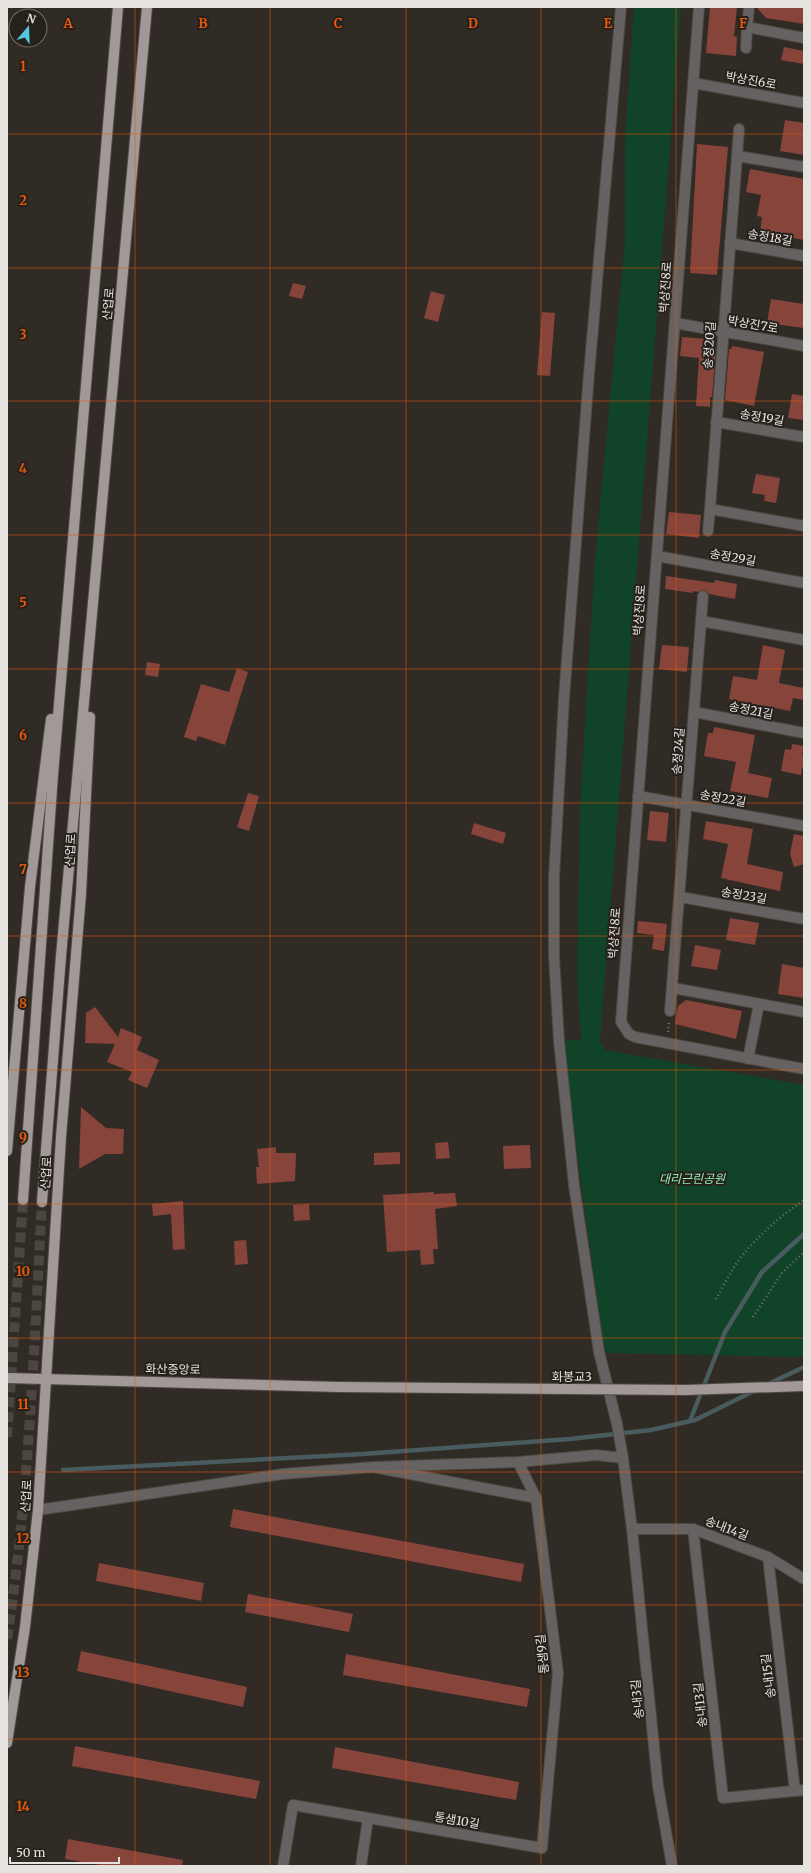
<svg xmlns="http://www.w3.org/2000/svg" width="811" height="1873" viewBox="0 0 811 1873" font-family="Merriweather,'Noto Sans KR',serif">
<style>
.green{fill:#104328}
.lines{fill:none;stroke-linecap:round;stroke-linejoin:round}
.stream{stroke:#485b5f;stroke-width:4.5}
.building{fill:#86443b}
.major-tunnel{stroke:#4c4641;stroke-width:10;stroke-dasharray:10 5;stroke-linecap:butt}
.minor-casing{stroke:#4e4843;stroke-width:12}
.major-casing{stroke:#4e4843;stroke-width:12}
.path{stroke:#77726c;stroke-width:2.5;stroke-dasharray:1 3;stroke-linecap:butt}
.minor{stroke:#676262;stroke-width:10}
.major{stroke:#a19898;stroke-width:10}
.major-bridge-casing{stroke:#4e4843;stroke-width:12;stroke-linecap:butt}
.major-bridge{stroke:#a19898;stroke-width:10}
.grid{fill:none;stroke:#e8590c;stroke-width:1;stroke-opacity:0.55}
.labels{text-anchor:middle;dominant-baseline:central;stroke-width:4;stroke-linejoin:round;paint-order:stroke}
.street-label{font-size:12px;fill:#e6e2de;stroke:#27211c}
.park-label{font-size:12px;font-style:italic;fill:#8decb2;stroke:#27211c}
.grid-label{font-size:13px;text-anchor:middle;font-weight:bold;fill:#e8590c;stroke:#27211c;stroke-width:4;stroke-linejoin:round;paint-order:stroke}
</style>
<rect width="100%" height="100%" fill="#312b25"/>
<polygon class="green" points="634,7 681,7 600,1041 605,1050 804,1085 804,1357 604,1353 562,1040 581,1040 577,977 580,807 595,559 625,240 625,138"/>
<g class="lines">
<g class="stream">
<polyline points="768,1384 804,1367"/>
<polyline points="690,1421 725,1332 762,1272 804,1234"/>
<polyline points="63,1470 363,1454 570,1439 651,1430 695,1420 756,1390"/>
</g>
</g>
<g class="building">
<polygon points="710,7 737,7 734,36 737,37 736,56 706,53"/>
<polygon points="756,7 804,7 804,24 766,18"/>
<polygon points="784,47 804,51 804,64 781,60"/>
<polygon points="785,120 804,123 804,155 780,151"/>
<polygon points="697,144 728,147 717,275 690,273"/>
<polygon points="750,169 804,179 804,240 760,232 762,217 757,216 761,195 746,192"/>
<polygon points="293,283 306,286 302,299 289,296"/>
<polygon points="431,291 445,295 438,322 424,318"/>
<polygon points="771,299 804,304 804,328 767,323"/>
<polygon points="542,312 555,313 550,376 537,375"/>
<polygon points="682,337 708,339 707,347 716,348 712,397 710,397 710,407 696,406 699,358 680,356"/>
<polygon points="732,346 764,352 754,406 725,400 729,349 731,349"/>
<polygon points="792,394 804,396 804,420 788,418"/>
<polygon points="756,474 780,478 776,503 764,501 765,495 752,493"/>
<polygon points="669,512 701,515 699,538 666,534"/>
<polygon points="666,576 714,583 715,580 737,584 735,599 709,594 704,590 698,592 693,591 693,593 665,589"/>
<polygon points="662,645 689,647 687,672 659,669"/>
<polygon points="763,645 785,650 779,683 804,688 804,700 793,698 790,711 729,699 733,676 757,680"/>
<polygon points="147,662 160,664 158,677 145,675"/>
<polygon points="237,668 248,672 225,745 198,736 196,741 184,737 201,684 229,692"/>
<polygon points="714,727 755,735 748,773 772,778 768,798 730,791 736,762 704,756 708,733 713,733"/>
<polygon points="792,744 804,746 802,755 804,756 804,768 802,768 801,775 781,771 785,749 791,750"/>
<polygon points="248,793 259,796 249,831 237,827"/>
<polygon points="650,811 669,813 666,842 647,840"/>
<polygon points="706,821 753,829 747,864 783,872 780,891 721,878 728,844 703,839"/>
<polygon points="474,823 506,833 503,844 471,834"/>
<polygon points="794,834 804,836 804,864 794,867 790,854"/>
<polygon points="730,918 759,923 755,945 726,940"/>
<polygon points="638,921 667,924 664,951 652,949 654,935 637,933"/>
<polygon points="695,945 721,950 717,970 691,966"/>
<polygon points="782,964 804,968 804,998 778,994"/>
<polygon points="686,1000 742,1011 736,1039 675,1024 678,1006"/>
<polygon points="95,1007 118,1037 121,1028 142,1037 137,1050 159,1060 147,1088 128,1080 132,1072 107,1062 115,1044 85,1043 86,1013"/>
<polygon points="81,1107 106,1128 124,1129 123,1154 105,1154 79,1169"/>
<polygon points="448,1142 450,1158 436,1159 435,1143"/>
<polygon points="530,1145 531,1168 504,1169 503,1146"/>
<polygon points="276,1147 276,1153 296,1153 295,1181 257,1184 256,1167 259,1167 257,1149"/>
<polygon points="400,1152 400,1164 374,1165 374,1153"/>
<polygon points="434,1192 434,1194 455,1193 457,1206 435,1209 438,1249 433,1249 434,1264 421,1265 420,1250 387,1252 383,1195"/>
<polygon points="183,1201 185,1249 173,1250 171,1214 153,1216 152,1204"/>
<polygon points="309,1204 310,1220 294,1221 293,1205"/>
<polygon points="246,1240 248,1264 235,1265 234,1241"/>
<polygon points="233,1509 524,1564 521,1582 230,1527"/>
<polygon points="99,1563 204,1583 201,1601 96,1581"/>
<polygon points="248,1594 353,1614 349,1632 245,1612"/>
<polygon points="81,1651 247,1687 243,1707 77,1671"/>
<polygon points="346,1654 530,1689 527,1707 343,1675"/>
<polygon points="75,1746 260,1781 256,1799 72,1766"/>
<polygon points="335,1747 519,1782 516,1800 332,1768"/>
<polygon points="68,1839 183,1860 182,1866 106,1866 65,1859"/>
</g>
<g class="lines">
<g class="major-tunnel">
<polyline points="7,1437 23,1200"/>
<path d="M7,1639C29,1494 34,1348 42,1202"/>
</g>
<g class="minor-casing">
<g id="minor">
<polyline points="621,7 589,374 564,698 554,877 554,957 559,1041 574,1185 599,1352 617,1424 623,1458"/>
<polyline points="699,7 621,1022 629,1034 635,1037 804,1069"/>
<polyline points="749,7 747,27 804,38"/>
<polyline points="746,48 747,27"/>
<polyline points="693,83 804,103"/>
<polyline points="737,156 739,129"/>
<polyline points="804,167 737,156 710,509 804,526"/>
<polyline points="730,243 804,256"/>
<polyline points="675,323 804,346"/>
<polyline points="716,422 804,437"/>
<polyline points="708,531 710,509"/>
<polyline points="657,556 804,583"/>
<polyline points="701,621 804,640"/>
<polyline points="694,712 804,733"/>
<polyline points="638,796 804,826"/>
<polyline points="680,897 804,919"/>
<polyline points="673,988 804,1012"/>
<polyline points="670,1011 703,596"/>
<polyline points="748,1059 759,1004"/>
<polyline points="373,1467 518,1462 596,1455 623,1458 632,1529 658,1786 672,1866"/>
<polyline points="38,1510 283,1474 373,1467 536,1498"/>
<polyline points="632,1529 693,1529 768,1557 804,1579"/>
<polyline points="693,1529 723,1798 804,1790"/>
<polyline points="768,1557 795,1791"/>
<polyline points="283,1866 293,1805 542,1848 558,1673 536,1498 518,1462"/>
<polyline points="361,1866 368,1818"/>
</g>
</g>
<g class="major-casing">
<g id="major">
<polyline points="7,1151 30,887 51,719"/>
<polyline points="23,1200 53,775 118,7"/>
<polyline points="42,1202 61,956 147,7"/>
<polyline points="7,1378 339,1387"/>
<polyline points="7,1743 25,1627 38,1510 61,1137 81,894 90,717"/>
</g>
</g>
<g class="path">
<polyline points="668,1032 669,1021"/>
<path d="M716,1299C722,1289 728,1277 734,1267C753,1239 777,1219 804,1200"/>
<polyline points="753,1317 782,1273 804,1252"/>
</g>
<use href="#minor" class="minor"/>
<use href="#major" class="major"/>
<g class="major-bridge-casing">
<polyline id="major-bridge" points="339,1387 686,1390 804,1386"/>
</g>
<use href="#major-bridge" class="major-bridge"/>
</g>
<path class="grid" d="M135,7V1866M270,7V1866M406,7V1866M541,7V1866M676,7V1866M7,134H804M7,268H804M7,401H804M7,535H804M7,669H804M7,803H804M7,936H804M7,1070H804M7,1204H804M7,1338H804M7,1472H804M7,1605H804M7,1739H804"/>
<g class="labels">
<g class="street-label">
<text transform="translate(751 80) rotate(10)">박상진6로</text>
<text transform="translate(770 237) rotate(10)">송정18길</text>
<text transform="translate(665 287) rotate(-86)">박상진8로</text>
<text transform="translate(108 304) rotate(-85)">산업로</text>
<text transform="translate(753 324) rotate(10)">박상진7로</text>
<text transform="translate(709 345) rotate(-86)">송정20길</text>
<text transform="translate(762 417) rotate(10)">송정19길</text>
<text transform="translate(733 557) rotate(10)">송정29길</text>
<text transform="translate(639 610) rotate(-86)">박상진8로</text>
<text transform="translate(751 710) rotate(11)">송정21길</text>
<text transform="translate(678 751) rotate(-86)">송정24길</text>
<text transform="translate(723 798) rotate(10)">송정22길</text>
<text transform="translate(70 850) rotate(-87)">산업로</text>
<text transform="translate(744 895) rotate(10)">송정23길</text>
<text transform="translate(614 933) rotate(-86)">박상진8로</text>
<text transform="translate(46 1173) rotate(-86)">산업로</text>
<text transform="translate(173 1369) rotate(1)">화산중앙로</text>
<text x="572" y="1376">화봉교3</text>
<text transform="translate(26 1496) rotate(-86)">산업로</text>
<text transform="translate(727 1528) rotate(21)">송내14길</text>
<text transform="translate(542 1654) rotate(-96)">통샘9길</text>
<text transform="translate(768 1676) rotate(-97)">송내15길</text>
<text transform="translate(637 1699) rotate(-96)">송내3길</text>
<text transform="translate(700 1705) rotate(-96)">송내13길</text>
<text transform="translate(457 1820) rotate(10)">통샘10길</text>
</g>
<g class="park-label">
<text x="692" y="1178">대리근린공원</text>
</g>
</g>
<g class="grid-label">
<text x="68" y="28">A</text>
<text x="203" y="28">B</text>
<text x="338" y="28">C</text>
<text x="473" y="28">D</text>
<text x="608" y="28">E</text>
<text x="743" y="28">F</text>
<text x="23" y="71">1</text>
<text x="23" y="205">2</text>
<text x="23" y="339">3</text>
<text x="23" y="473">4</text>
<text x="23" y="607">5</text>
<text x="23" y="740">6</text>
<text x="23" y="874">7</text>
<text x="23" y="1008">8</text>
<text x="23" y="1142">9</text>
<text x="23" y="1276">10</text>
<text x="23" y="1409">11</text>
<text x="23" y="1543">12</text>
<text x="23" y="1677">13</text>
<text x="23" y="1811">14</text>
</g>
<rect width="811" height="1873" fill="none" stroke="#e6e2de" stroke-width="16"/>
<g transform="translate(28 28) rotate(19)"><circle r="19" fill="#27211c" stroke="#736e6a"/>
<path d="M0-3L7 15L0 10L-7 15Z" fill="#53cadc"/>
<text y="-6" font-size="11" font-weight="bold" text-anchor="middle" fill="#e6e2de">N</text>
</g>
<path d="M10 1857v6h109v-6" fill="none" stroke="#e6e2de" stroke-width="2"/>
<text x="16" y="1857" font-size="12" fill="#e6e2de" stroke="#27211c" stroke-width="3" paint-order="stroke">50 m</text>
</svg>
